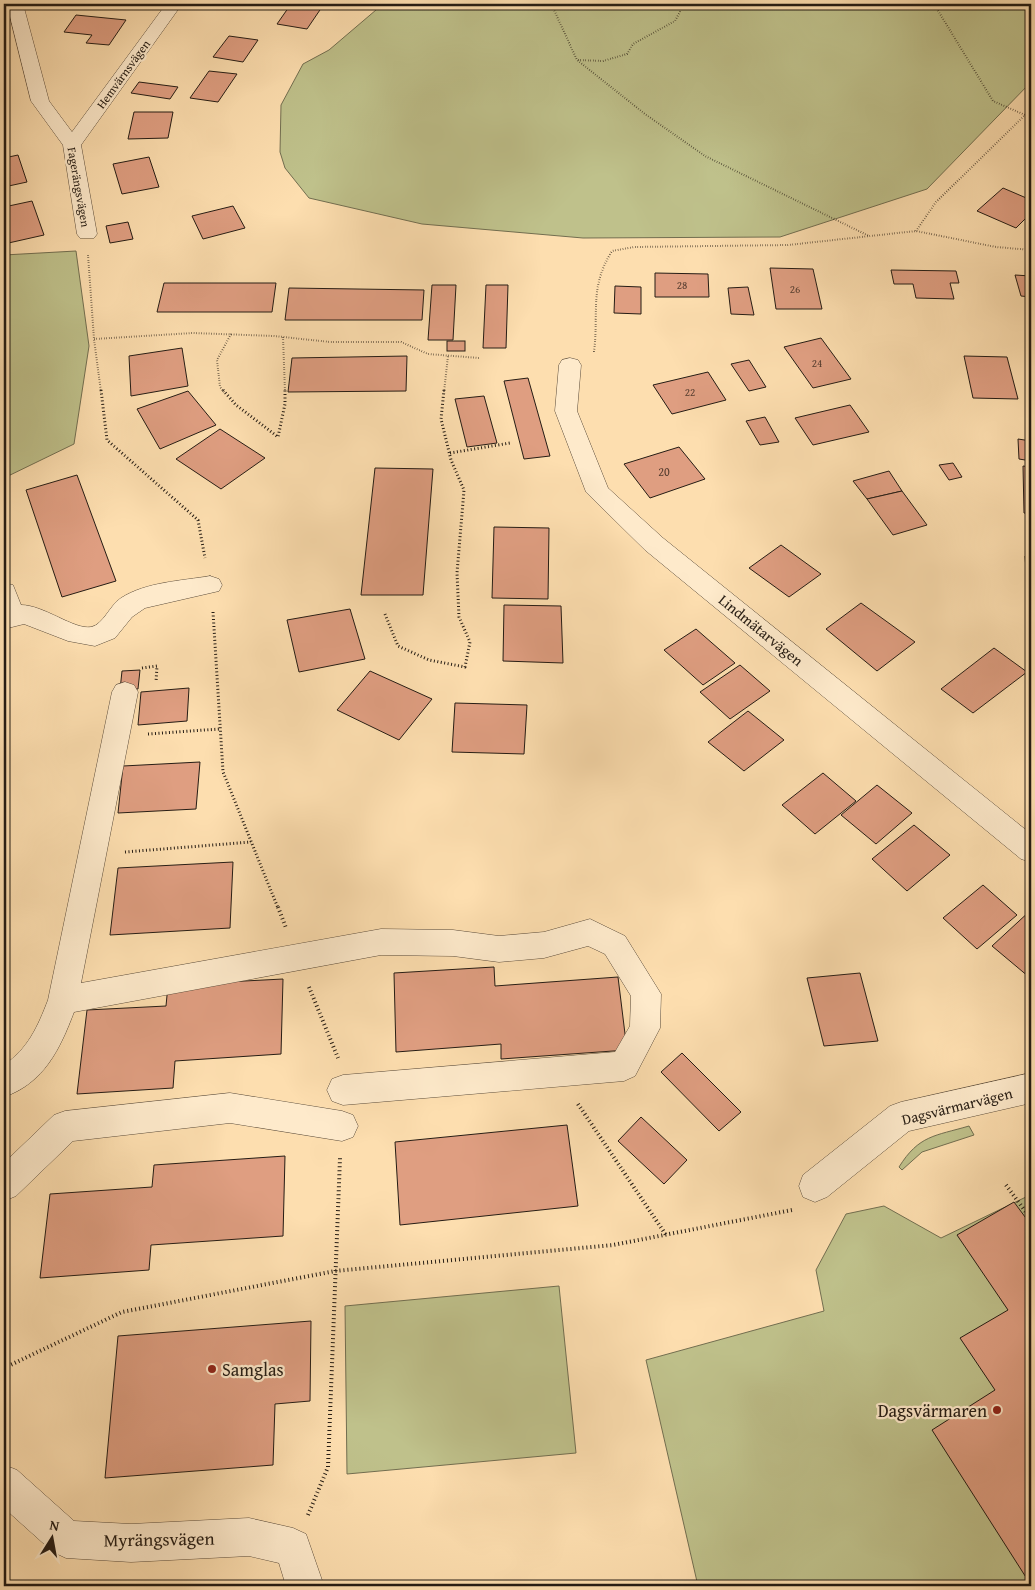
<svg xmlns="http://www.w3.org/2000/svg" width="1035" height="1590" viewBox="0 0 1035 1590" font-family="'Gentium Book Plus',serif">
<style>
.green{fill:#bfc18b;stroke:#726e50}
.building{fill:#df9e81;stroke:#251c14}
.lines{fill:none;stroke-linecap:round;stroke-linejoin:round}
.minor-casing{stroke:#5b4c3b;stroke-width:1}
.path-far2{stroke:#251c14;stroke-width:2;stroke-dasharray:0.5 2;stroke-linecap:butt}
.path-far1{stroke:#251c14;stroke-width:3;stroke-dasharray:1 2.5;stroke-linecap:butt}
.path{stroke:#251c14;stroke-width:4;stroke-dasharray:1 3;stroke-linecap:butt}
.minor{fill:#feeacb;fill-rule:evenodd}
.poi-dot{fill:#8f2418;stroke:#feeacb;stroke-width:2}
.labels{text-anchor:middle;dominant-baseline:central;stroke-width:4.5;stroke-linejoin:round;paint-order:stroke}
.far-number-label{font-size:11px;fill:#543c2f}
.far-street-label{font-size:12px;fill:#251c14;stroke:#feeacb}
.number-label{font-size:12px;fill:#543c2f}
.street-label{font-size:15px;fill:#251c14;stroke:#feeacb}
.near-poi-label{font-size:18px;fill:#251c14;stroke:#feeacb;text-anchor:start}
.near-street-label{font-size:18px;fill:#251c14;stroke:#feeacb}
</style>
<rect width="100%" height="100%" fill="#fddeaf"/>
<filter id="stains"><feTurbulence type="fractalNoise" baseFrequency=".004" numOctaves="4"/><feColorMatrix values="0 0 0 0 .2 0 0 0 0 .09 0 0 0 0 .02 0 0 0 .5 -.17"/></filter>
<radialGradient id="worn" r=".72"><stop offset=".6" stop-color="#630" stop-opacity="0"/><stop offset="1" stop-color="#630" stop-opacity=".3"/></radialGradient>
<g class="green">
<polygon points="383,4 1031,4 1031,82 927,189 780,237 583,238 422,224 309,198 285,168 280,152 281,105 303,64 329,50"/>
<polygon points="76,251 89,346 74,444 4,478 4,255"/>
<path d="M969,1126L974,1135L922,1152L902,1170L899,1167C919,1135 935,1136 969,1126Z"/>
<polygon points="1028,1196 1031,1200 1031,1586 698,1586 646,1360 824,1311 816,1270 846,1214 884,1206 941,1238"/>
<polygon points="559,1286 576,1453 347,1474 345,1306"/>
</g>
<g class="building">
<polygon points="291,4 324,4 307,29 277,24"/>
<polygon points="76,15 126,20 109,45 86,43 92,35 64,32"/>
<polygon points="229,36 258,40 243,62 213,57"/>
<polygon points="209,71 237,74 218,102 190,98"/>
<polygon points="139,82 178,87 170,99 131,93"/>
<polygon points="134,112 173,112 168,138 128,139"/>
<polygon points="18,155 27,182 4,187 4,158"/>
<polygon points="149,157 159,187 122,194 113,164"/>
<polygon points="1003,188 1031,200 1031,213 1016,228 977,211"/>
<polygon points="32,201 44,235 4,244 4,207"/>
<polygon points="233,206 245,228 203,239 192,216"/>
<polygon points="128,222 133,239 110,243 106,226"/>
<polygon points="770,268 813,269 822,309 776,309"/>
<polygon points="891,270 956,271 959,283 950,283 954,299 916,298 913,284 894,284"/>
<polygon points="655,273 708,274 709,297 655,297"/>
<polygon points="1015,275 1031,276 1031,297 1021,296"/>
<polygon points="164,283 276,283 272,312 157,312"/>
<polygon points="432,285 456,285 453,340 428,340"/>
<polygon points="486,285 508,285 506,348 483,348"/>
<polygon points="615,286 641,287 641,314 614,313"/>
<polygon points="748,287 754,315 731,314 728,288"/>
<polygon points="289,288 424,290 422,320 285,320"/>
<polygon points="821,338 851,379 813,388 784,347"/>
<rect x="447" y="341" width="18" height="10"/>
<polygon points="182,348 188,386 131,396 129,356"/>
<polygon points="407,356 406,391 288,392 292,358"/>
<polygon points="964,356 1007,357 1018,399 973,398"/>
<polygon points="749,360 766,387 749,391 731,364"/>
<polygon points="708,372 726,400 672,414 653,385"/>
<polygon points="528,378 550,456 524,459 504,381"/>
<polygon points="188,391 216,425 160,449 137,409"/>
<polygon points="484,396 497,443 467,447 455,399"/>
<polygon points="850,405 869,432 813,445 795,418"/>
<polygon points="765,417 779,442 760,445 746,421"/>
<polygon points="220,429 265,458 221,489 176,459"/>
<polygon points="1018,439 1031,441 1031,461 1019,459"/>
<polygon points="679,447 705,479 650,498 624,464"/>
<polygon points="953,463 962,477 949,480 939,465"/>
<polygon points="1023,466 1031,467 1031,514 1024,513"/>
<polygon points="375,468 433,469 423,595 361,595"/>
<polygon points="889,471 902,491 867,499 853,481"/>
<polygon points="77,475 116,581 62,597 26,490"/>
<polygon points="902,491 927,525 893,535 867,499"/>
<polygon points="494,527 549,528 548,599 492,598"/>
<polygon points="781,545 821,574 789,597 749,568"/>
<polygon points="1025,556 1031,556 1031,584 1027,584"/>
<polygon points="861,603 915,642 877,671 826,629"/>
<polygon points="504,605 561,606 563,663 503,661"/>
<polygon points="350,609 365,659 299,672 287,620"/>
<polygon points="696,629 735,663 703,685 664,650"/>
<polygon points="994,648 1027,672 973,713 941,689"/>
<polygon points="740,665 770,691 730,719 700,692"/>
<polygon points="140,670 138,689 120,690 122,671"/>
<polygon points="370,671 432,699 399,740 337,710"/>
<polygon points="189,688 187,721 138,725 141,692"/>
<polygon points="455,703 527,705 524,754 452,752"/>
<polygon points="748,711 784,740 744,771 708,742"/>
<polygon points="200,762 196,809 118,813 123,766"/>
<polygon points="823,773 856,801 815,834 782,805"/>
<polygon points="877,785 912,813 876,844 841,815"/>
<polygon points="914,825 950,855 907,891 872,859"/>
<polygon points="233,862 230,928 110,935 118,868"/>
<polygon points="983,885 1017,915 977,949 943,918"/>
<polygon points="1031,910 1031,975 1029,977 992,946"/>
<polygon points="494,967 495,986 618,977 627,1050 501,1059 501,1044 396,1052 394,973"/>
<polygon points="860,973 878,1041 824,1046 807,978"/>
<polygon points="283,979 281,1054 175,1061 173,1088 77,1094 87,1010 166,1006 168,985"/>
<polygon points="682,1053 741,1112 719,1131 661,1072"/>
<polygon points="641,1117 687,1160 664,1184 618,1141"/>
<polygon points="567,1125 578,1206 400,1225 395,1142"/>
<polygon points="285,1156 283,1236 151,1245 149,1270 40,1278 50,1194 152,1187 154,1165"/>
<polygon points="1014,1202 1031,1225 1031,1581 1029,1582 932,1430 995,1390 960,1338 1008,1310 957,1235"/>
<polygon points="311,1321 310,1401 275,1404 273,1465 105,1478 118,1336"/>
</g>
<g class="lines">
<g class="minor-casing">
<g id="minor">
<polygon points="7,4 23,4 49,101 72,132 166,4 182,4 81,145 97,234 94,238 80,238 77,234 63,145 31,101"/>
<polygon points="570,358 578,360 581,365 577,411 608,488 663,538 1031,834 1031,862 1021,859 645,550 586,492 555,411 559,365 562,360"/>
<path d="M210,576L219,579L222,585L219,591L145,608L132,617L115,638L95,646L68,641L24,624L4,629V583L13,585L21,605C44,605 74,630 91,627C103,625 110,605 121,598C146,582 181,581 210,576Z"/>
<path d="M125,682L134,685L138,692L81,983L381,929L453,930L499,936L544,932L590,919L625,936L661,994L660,1028L635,1076L624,1081L343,1105L332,1101L327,1090L332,1079L343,1075L615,1052L630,1026L631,996L605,954L588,946L544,958L499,962L453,956L381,955L74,1012C60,1049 44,1083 4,1097V1065C28,1049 38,1026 48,1000L112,692L116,685Z"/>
<polygon points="1031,1073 1031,1103 909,1131 827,1197 815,1202 803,1197 799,1186 803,1175 890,1106 901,1102"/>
<polygon points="230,1093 342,1111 353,1115 358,1126 353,1137 342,1141 230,1123 73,1141 16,1196 4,1201 4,1163 54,1115 65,1111"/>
<polygon points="4,1465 17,1470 74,1521 131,1524 249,1518 293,1528 306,1534 324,1586 286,1586 279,1563 249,1556 131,1562 66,1558 53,1552 4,1508"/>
</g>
</g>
<g class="path-far2">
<polyline points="547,4 554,10 577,60 645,114 705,156 869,236"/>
<polyline points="578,60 603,61 627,54 633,44 675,21 684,4"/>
<polyline points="916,231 936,202 1025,115 993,101 934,4"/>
<polyline points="88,255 94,339 101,392"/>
<polyline points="283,337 285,392"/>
<polyline points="94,339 193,333 274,336 330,342 401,342 428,354 479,358"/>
<path d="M594,352C599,312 589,288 612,251L634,247L788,245L916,231L996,247L1031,250"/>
<polyline points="224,392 220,387 217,360 231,334"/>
<polyline points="444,392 448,356"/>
</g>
<g class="path-far1">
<polyline points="101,390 107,440 198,520 205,558"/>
<polyline points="223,390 236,405 278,437 285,404 285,390"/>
<polyline points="450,453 510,443"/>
<polyline points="213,612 223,772 278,908"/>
<polyline points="385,614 398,646 429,660 465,667 470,642 459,617 457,573 464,490 451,460 441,419 444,390"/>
<polyline points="142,668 157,666 156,682"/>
<polyline points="148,734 220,729"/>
<polyline points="125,852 251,842"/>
</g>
<g class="path">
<polyline points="278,907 286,928"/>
<polyline points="309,987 338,1058"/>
<polyline points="578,1104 666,1235"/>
<polyline points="1006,1185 1031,1219"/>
<polyline points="4,1368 122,1312 335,1271 613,1245 792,1210"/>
<polyline points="308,1515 328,1467 340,1158"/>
</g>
<use href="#minor" class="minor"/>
</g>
<g class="poi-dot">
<circle cx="212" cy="1369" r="5"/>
<circle cx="997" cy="1410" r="5"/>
</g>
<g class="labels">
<g class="far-number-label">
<text x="682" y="285">28</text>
<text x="795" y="289">26</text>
<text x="817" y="363">24</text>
<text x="690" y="392">22</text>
</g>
<g class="far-street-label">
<text transform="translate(123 74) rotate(-54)">Hemvärnsvägen</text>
<text transform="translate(79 187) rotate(80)">Fagerängsvägen</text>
</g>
<g class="number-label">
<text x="664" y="471">20</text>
</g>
<g class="street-label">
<text transform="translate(761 630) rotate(39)">Lindmätarvägen</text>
<text transform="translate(957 1106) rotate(-14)">Dagsvärmarvägen</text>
</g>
<g class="near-poi-label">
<text x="222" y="1369">Samglas</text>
<text x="987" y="1410" text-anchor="end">Dagsvärmaren</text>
</g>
<g class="near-street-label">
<text transform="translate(159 1539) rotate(-1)">Myrängsvägen</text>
</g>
</g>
<rect width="1035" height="1590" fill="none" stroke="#fddeaf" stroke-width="20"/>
<rect x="5" y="5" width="1025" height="1580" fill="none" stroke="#251c14" stroke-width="2.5"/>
<rect x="10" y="10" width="1015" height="1570" fill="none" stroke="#251c14"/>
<g transform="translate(52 1538) rotate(11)" stroke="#feeacb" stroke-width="4" paint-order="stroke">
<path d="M0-4L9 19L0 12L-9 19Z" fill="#251c14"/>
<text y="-8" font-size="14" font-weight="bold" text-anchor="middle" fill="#251c14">N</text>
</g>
<rect width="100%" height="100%" filter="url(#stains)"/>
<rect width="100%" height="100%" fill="url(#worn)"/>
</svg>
